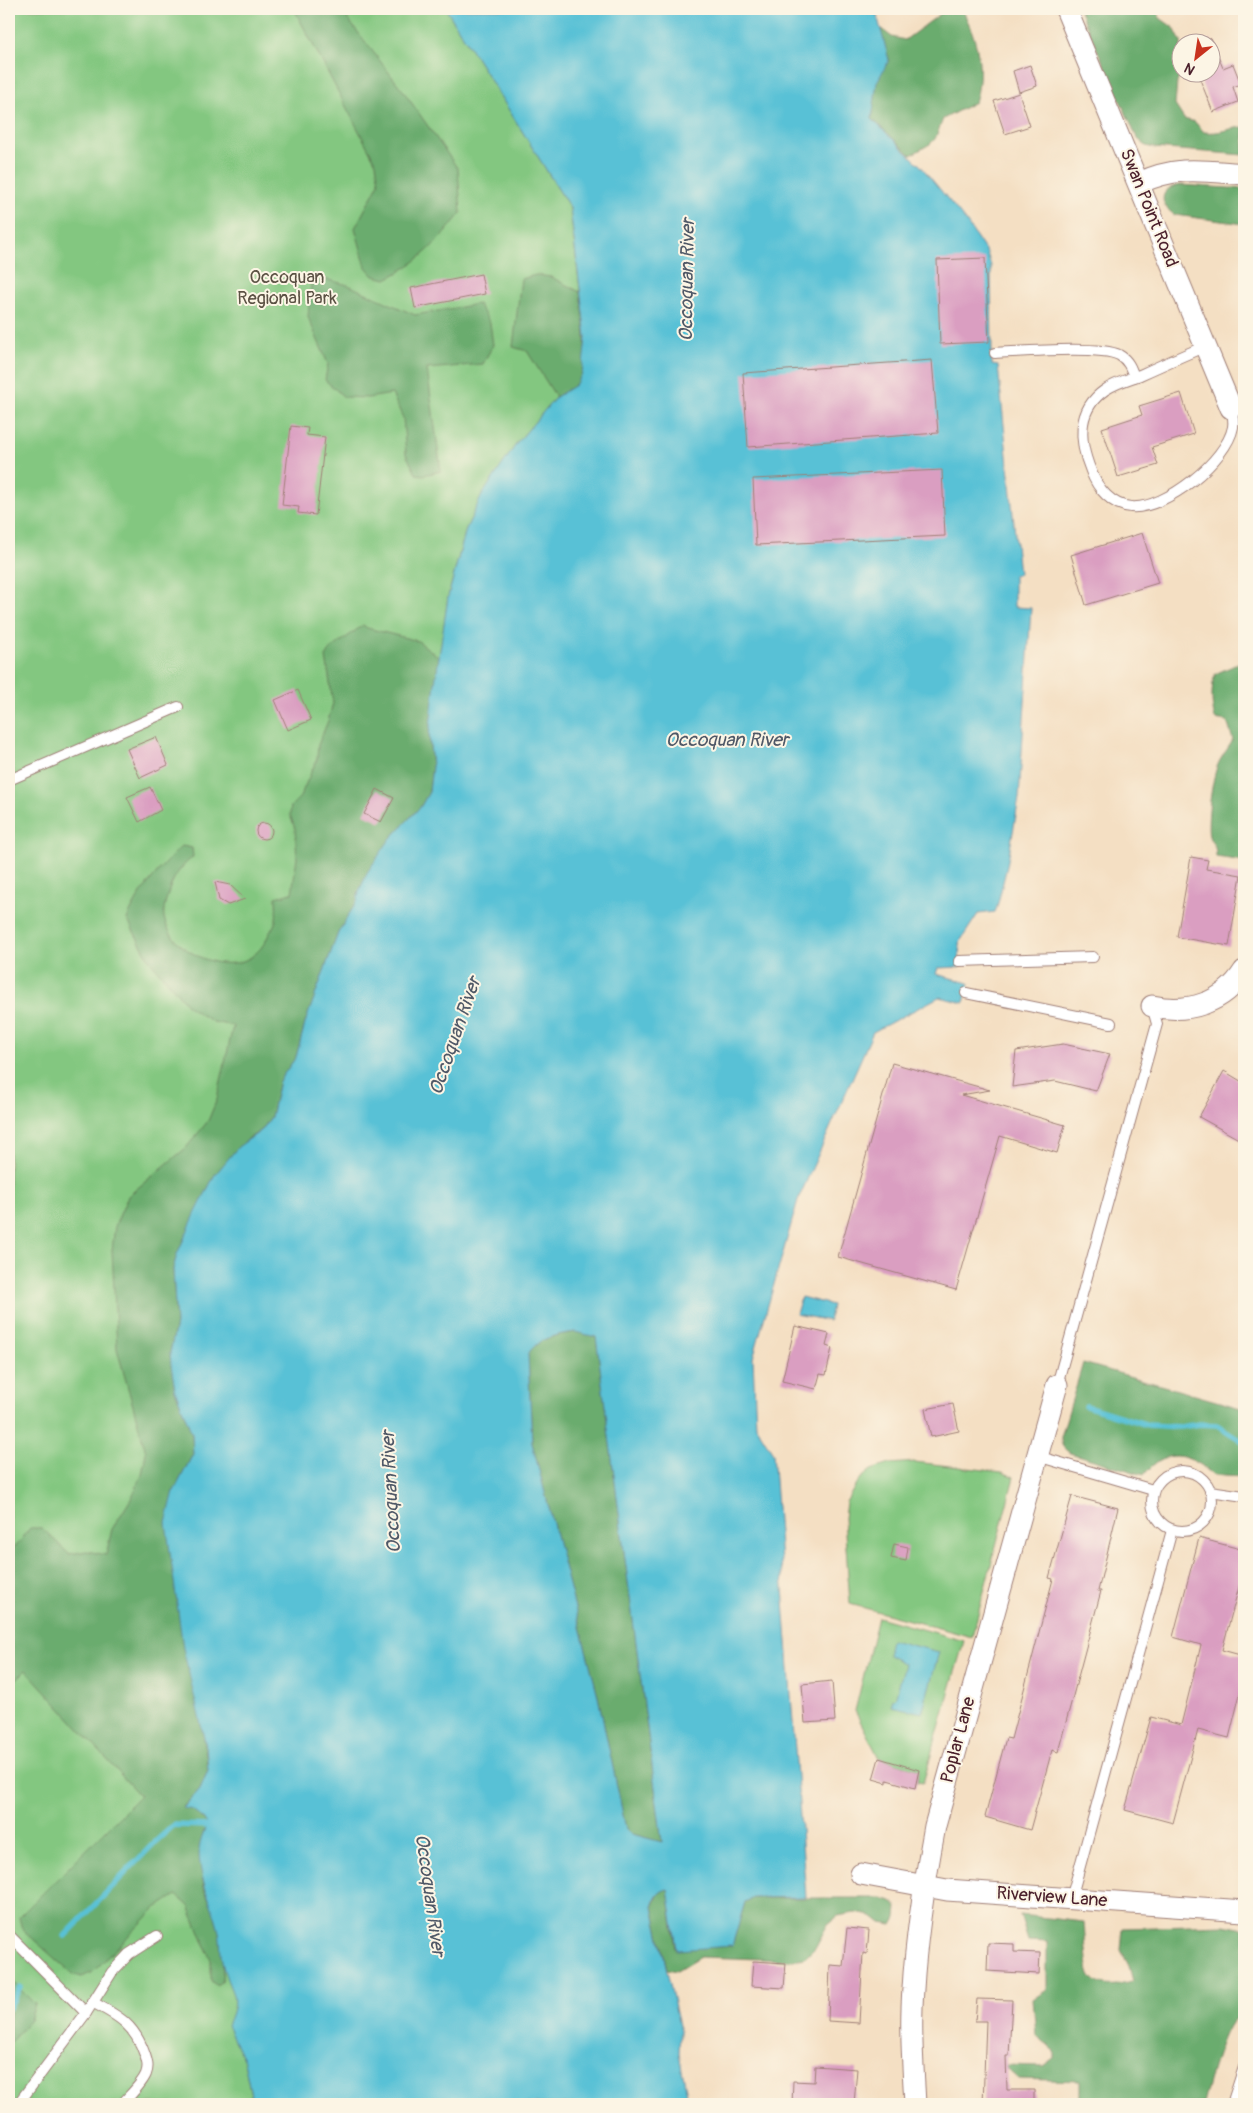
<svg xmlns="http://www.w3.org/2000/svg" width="1253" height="2113" viewBox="0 0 1253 2113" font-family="Pangolin,sans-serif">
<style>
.green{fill:#83c780;stroke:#667356}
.forest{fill:#6aac6e;stroke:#5a664c}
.water{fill:#59c1d6;stroke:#527080;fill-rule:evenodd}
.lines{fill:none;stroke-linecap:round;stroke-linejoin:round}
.stream{stroke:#59c1d6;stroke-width:5.5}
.building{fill:#da9ec1}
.lane-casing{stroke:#9f7f77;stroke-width:12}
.street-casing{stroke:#9f7f77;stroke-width:23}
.lane{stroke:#fff;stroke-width:10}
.street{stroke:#fff;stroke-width:21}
.labels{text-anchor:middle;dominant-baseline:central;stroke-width:4;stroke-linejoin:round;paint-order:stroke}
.street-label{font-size:18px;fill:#4a1f2b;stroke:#fcf5e5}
.park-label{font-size:18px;fill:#5b5144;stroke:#fcf5e5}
.water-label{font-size:19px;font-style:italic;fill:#4f5867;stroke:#fcf5e5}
</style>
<rect width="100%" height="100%" fill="#fcf5e5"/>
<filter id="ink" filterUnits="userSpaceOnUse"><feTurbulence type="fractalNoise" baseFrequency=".02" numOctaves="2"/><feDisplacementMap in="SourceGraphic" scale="10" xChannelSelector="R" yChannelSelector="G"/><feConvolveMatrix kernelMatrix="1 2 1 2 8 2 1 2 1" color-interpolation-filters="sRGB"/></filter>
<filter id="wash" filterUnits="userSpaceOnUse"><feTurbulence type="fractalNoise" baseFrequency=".0096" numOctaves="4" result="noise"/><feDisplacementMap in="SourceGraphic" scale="20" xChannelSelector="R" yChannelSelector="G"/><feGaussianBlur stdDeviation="1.12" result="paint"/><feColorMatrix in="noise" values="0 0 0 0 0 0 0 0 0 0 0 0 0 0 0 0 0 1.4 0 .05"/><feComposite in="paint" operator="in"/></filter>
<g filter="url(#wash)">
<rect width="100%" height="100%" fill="#f4dfc3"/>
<g class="green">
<path d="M9,9H446L570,208L586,337L575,385L556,397L517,443L483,495L466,529L448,597L429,734L223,1966C233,1992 239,1998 228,2025L244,2061L251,2095L244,2104H9Z"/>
<polygon points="915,1462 1002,1472 1014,1477 972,1637 850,1604 844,1518 846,1502 859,1480 871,1470 889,1464"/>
<polygon points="878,1617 964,1641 923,1783 917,1782 919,1770 879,1758 855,1711"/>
</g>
<g class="forest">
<path d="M294,9H340L404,92L458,169L461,213C440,240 418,264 386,279L374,276L366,267L355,228L379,183L376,163Z"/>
<path d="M947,9H962C977,38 985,70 975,102L943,119L935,139L930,144L911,155L872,119L877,81L889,60L880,28L892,37L905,40Z"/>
<path d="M1079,9H1156L1160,18L1174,28L1181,42V73L1177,82L1175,105L1184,119L1195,122L1204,132C1220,134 1228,128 1244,127V155L1154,148L1146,146L1137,138Z"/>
<path d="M1181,185L1244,189V224L1175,215C1157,204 1160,187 1181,185Z"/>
<path d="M536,275L551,277L580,292C583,315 592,365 576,384C571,389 562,393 556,397L527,351L513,347L521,279Z"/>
<polygon points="325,279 348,285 415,315 478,304 490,323 493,345 483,364 427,369 441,471 424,475 416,474 406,454 403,418 392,394 368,398 344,397 325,380 328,364 308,317 311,284"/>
<path d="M363,625L367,628L418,641L439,657L429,734L432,766L429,792L421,806L390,839L359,891L357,901L338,933L306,1020L296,1057L279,1081L271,1117L262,1130L249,1138L214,1176L177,1254L173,1269L176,1324L170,1353L175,1390L192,1434L193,1454L174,1491L208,1770L200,1789L183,1807L193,1810L207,1823L199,1849L204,1888L213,1909L220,1935L223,1966L222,1980L217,1986L211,1981V1960L189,1906L176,1895L156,1908L93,1972L82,1977L72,1974L22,1929L19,1917L140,1796L26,1670L9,1687V1552L18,1544L30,1528H42L69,1554L87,1551L106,1555L112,1529L131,1499L142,1475L146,1452L117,1349L112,1250L115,1226L128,1196L186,1148L208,1121L217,1099L233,1026L213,1022L189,1007L150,961L127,919C139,891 160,867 182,846L192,848L193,857C180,867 172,879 168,894C165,902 162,913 165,921C174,954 230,978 256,953C262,948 266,941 269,934C271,930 275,925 276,920C277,913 276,904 276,897L292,893L297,857L295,829L290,815L291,806L300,797L317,759L318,745L328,721L333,703L326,657L331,649Z"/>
<path d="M1244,661V861L1216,857C1216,842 1212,846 1209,836C1206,822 1212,780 1217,767C1220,758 1228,749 1233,740L1227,721L1215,719C1211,704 1211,688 1215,674Z"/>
<path d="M576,1332L596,1336L662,1842L632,1834L626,1829L597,1692L532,1443L528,1354C539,1337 556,1335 576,1332Z"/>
<path d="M1083,1363L1244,1409V1477C1235,1476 1223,1477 1213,1474C1209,1472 1205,1468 1201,1465C1177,1450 1160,1454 1144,1475L1070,1453C1063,1448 1061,1446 1061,1437Z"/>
<polygon points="668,1888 676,1949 732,1946 745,1902 753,1898 882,1898 892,1901 897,1907 896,1918 892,1925 881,1923 872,1916 855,1913 838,1916 828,1924 815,1948 805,1958 790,1960 700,1957 677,1971 667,1969 653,1907 659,1893"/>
<path d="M1020,1915L1084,1922C1085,1934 1086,1964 1090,1974C1098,1990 1120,1986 1133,1981L1129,1966L1121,1950L1123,1928L1224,1925L1244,1929V2014C1240,2016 1234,2019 1231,2023C1220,2038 1208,2085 1203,2104H1080V2081L1018,2079L1003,2065L1043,2066L1055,2057V2051L1036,2035L1033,1999L1047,1990V1942L1028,1941Z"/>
<polygon points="9,1978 35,2004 30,2020 9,2044"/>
</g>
<g class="water">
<path d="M446,9H869L877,15L889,60L877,82L872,119L920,165L965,220L987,253L991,266L992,365L998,366L1019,574L1014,575V607L1031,608L1019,798L1007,866L997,907L995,912L978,914L959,943L960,967L938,968L936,974L969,983L964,1003L939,997L873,1032L798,1200L753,1358L756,1426L773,1453L806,1897L753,1898L745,1902L732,1946L677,1950L668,1889C658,1891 655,1898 653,1907L680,2030L679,2054L689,2104H244L251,2095L244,2061L227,2025C241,1994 230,1995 223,1966C220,1955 221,1943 219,1932C213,1904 198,1878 199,1849C200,1841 204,1831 207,1823L193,1810L183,1808L200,1789L208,1770L206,1747L183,1648L166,1523L174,1491L193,1454L192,1434L175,1390L171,1365L170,1353L176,1324L173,1269L177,1254L196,1212L214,1176L238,1147L262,1130L271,1117L279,1081L296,1057L306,1020L338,933L357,901L359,891L368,871L390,839L421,806L429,792L432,766L429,734L435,683L448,597L466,529L482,495L517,443L550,404L556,397L575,385L582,374L586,337L570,208ZM575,1332L596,1337L662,1842L632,1834L626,1829L597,1692L532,1443L528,1354C539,1337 556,1335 575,1332Z"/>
<polygon points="801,1297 832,1305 829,1321 796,1314"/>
<polygon points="891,1640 939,1652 922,1713 891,1706 893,1699 895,1699 905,1664 888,1655"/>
</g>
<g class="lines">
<g class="stream">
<polyline points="1086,1406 1148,1425 1181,1427 1199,1424 1217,1425 1244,1442"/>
<polyline points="65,1936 155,1842 174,1825 211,1826"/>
<polyline points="9,2008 20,1987"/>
</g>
</g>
<g id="blocks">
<g class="building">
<polygon points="1210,38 1223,68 1233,64 1241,84 1233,87 1238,102 1213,112 1197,72 1210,72"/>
<polygon points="1030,65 1037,86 1019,92 1013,71"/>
<polygon points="1019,93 1030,126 1005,134 994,101"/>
<polygon points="985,258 989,342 940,344 937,260"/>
<polygon points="481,274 485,294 415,308 411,288"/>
<polygon points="932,360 938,433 748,447 743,373"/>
<polygon points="1181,393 1194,434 1152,447 1158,465 1118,477 1102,428 1142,415 1139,406"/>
<polygon points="291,426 308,428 307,435 325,437 316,515 298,513 299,507 282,505"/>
<polygon points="942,470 945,536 756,545 753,479"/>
<polygon points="1142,533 1158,583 1086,605 1071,555"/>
<polygon points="298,690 311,720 288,730 275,700"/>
<polygon points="156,737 168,765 140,778 127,749"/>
<polygon points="150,787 161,810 139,822 127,797"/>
<polygon points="377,789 394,798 381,822 364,814"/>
<circle cx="264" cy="831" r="8"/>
<polygon points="1191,857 1208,860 1206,869 1241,875 1229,946 1177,937"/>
<polygon points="215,882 230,885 245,899 228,905 219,900"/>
<polygon points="1063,1044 1110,1054 1096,1091 1055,1081 1012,1087 1016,1051"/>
<polygon points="892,1063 990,1090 961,1095 1065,1125 1057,1153 1000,1136 956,1290 838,1257"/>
<polygon points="1224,1071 1244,1083 1244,1142 1199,1117"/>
<polygon points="795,1326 829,1334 826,1346 832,1348 826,1375 820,1374 816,1389 782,1381"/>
<polygon points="953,1404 959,1431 931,1437 925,1409"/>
<polygon points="1072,1496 1118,1508 1098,1591 1101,1591 1058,1752 1052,1750 1030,1830 985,1817 1006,1738 1011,1739 1053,1579 1049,1578"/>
<polygon points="1199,1538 1244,1550 1244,1568 1222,1650 1244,1656 1244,1678 1229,1738 1198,1730 1173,1823 1125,1810 1151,1717 1181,1725 1201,1645 1173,1637"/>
<polygon points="894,1544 908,1547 906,1561 891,1558"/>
<polygon points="832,1681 835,1721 805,1723 802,1684"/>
<polygon points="879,1758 919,1770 915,1788 887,1780 887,1783 873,1779"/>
<polygon points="847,1928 869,1930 867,1954 863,1953 859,2023 828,2021 830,1965 843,1966"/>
<polygon points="988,1943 1014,1944 1014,1952 1040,1953 1039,1974 987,1971"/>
<polygon points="753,1961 786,1963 784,1988 751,1986"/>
<polygon points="977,1999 1012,2000 1009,2056 1006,2056 1007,2090 1034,2090 1034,2104 983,2104 986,2021 975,2021"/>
<polygon points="815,2066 857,2069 854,2104 792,2104 793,2081 814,2082"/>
</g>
</g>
</g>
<g filter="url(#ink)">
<use href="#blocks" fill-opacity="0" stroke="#9f7f77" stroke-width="1"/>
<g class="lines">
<g class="lane-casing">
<g id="lane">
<path d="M1206,346C1184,355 1162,365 1140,375C1129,379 1115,383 1105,390C1076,410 1079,442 1091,471C1097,488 1112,506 1131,507C1165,510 1227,460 1233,427C1234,420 1233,415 1231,408"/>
<path d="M995,353C1020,352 1100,345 1119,355C1128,360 1131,368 1134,377"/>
<polyline points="9,780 178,707"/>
<polyline points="959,961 1093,957"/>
<polyline points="966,993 1111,1023"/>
<polyline points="1057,1385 1157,1024 1152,1006"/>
<polyline points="1037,1456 1153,1490"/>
<circle cx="1182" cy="1501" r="30"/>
<polyline points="1210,1491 1244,1496"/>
<polyline points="1071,1899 1172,1530"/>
<polyline points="9,1935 86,2013"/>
<path d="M92,2002C119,2016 135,2025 145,2055C147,2061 149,2067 146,2074C142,2084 130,2095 122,2104"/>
<polyline points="18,2104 86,2013 112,1972 129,1954 157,1936"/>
<polyline points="1232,2104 1244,2067"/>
</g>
</g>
<g class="street-casing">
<g id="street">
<polyline points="1066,9 1231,408"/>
<path d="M1139,183C1178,165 1203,171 1244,174"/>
<path d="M1152,1006C1188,1014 1224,1003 1244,971"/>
<polyline points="861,1874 947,1890 1244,1911"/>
<path d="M915,2104C913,2066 910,2027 913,1989C916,1934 925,1880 935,1826L1057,1385"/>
</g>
</g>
<use href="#lane" class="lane"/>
<use href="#street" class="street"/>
</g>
</g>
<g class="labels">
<g class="street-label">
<text transform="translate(1149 208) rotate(68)">Swan Point Road</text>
<text transform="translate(958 1740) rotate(-75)">Poplar Lane</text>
<text transform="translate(1052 1897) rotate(4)">Riverview Lane</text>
</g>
<g class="park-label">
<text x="287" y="277">Occoquan<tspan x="287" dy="21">Regional Park</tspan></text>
</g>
<g class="water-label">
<text transform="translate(687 280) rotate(-89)">Occoquan River</text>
<text x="727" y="740">Occoquan River</text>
<text transform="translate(455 1036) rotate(-71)">Occoquan River</text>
<text transform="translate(391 1492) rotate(-93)">Occoquan River</text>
<text transform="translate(430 1895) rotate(82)">Occoquan River</text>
</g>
</g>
<rect width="1253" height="2113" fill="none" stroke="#fcf5e5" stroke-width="30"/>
<g transform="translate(1196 58) rotate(210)"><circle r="24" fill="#fcf5e5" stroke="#b59f9b"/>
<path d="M0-4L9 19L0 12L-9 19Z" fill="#c8321e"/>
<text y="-8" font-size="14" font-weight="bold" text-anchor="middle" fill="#4a1f2b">N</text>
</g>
</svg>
